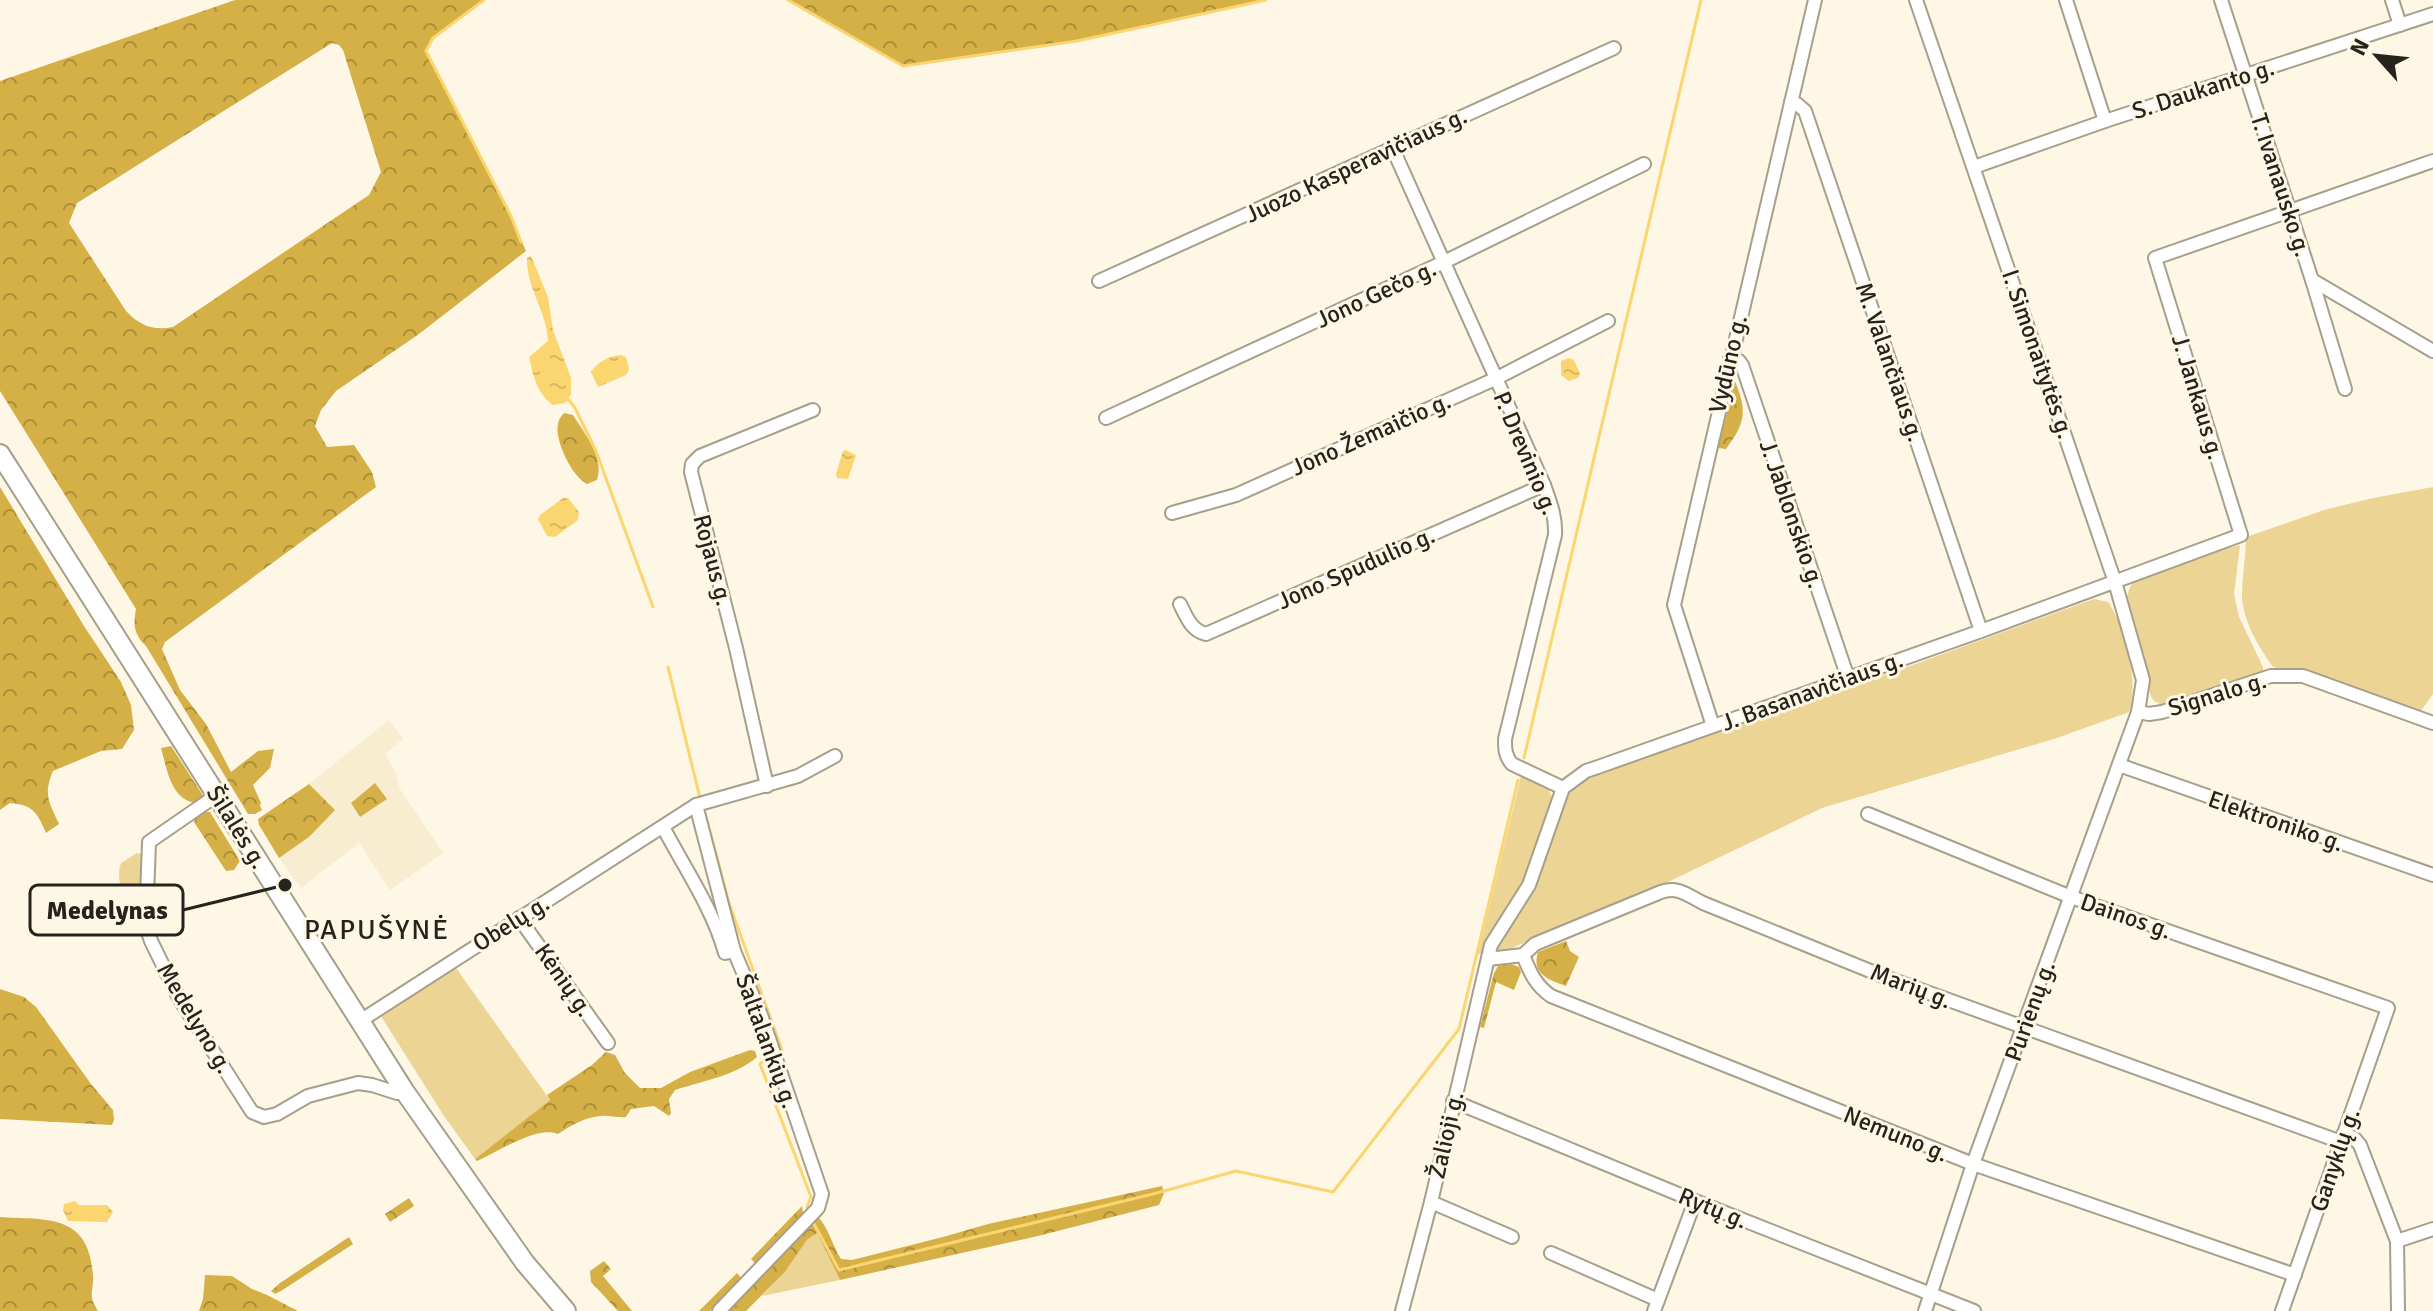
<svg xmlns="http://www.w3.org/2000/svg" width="2433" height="1311" viewBox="0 0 2433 1311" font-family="Signika,sans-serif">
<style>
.built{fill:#f8edd1}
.green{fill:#ecd495}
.forest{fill:url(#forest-crowns);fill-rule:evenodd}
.water{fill:url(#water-ripples)}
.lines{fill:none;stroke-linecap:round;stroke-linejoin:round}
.stream{stroke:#fbd56f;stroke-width:3}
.street-casing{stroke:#a69f8b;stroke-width:16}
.primary-casing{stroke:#a69f8b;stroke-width:22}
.street{stroke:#fff;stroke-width:12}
.primary{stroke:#fff;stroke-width:18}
.labels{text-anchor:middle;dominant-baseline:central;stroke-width:6;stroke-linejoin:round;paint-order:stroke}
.street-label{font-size:24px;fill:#26231c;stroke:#fef7e6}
.quarter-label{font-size:28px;letter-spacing:2px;fill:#26231c;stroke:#fef7e6}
.leader{fill:none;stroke:#26231c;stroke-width:3}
.callout-dot{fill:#26231c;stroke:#fef7e6;stroke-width:3}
.callout{fill:#fef7e6;stroke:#26231c;stroke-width:3}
.callout-label{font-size:26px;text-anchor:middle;font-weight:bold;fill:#26231c}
</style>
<defs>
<pattern id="forest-crowns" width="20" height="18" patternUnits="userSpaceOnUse" patternTransform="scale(2)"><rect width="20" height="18" fill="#d5b047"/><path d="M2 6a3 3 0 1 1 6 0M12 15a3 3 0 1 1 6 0" fill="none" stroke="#ad8f3a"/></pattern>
<pattern id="water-ripples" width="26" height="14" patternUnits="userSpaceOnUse" patternTransform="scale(2)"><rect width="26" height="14" fill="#fbd56f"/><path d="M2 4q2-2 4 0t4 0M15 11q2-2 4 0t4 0" fill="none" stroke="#d7b760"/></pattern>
</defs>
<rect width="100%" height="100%" fill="#fef7e6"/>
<polygon class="built" points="389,720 403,739 385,754 395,771 400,789 443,853 390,890 359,843 301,888 279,858 309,837 335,810 309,784"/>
<g class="green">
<path d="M2433,487V694L2420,712L2273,667C2259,647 2243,622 2242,596C2242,577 2246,557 2246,537L2324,510L2373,498Z"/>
<path d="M2240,545L2234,594L2239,617L2263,667V672L2165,705C2152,703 2150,697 2149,685L2127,602C2127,595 2128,590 2132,584C2147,568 2217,552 2240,545Z"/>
<path d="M2094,599L2108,602C2127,630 2139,680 2129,712L2057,738L1822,808L1668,882L1505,951H1500L1497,949V943C1508,925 1522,908 1532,890C1551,854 1551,801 1586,778L1921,662Z"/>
<polygon points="1521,776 1548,787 1553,801 1519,891 1488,938 1483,953 1478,954"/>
<path d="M137,853L144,855L142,913H132C124,898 115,880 121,863Z"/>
<polygon points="451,961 550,1100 475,1159 444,1116 377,1010"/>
<polygon points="817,1233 840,1280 762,1296 785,1272 807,1240"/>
</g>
<g class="forest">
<path d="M235,0H484L433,38L426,51L511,216L526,251L419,334L336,391L321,410L315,426L327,447L354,445L372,472L376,487L165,642L162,649L180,690L206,724L231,772L258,751L274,749L270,768L253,785L261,803L260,806L262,810L255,814H248L146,646C134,635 133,625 136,609L0,391V81ZM332,43L339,45L343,50L381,172L369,195L173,327C154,331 140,326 126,311L69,223L77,203Z"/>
<polygon points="788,0 1266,0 1077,41 903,66"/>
<path d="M1735,381C1747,411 1746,422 1726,449L1718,448Z"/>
<path d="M564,413L573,415C584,433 605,457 597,480L587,484C573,478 554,440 558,424C559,418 561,417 564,413Z"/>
<path d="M0,487L84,626L121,682L131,705L134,730L122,749L101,751L53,771C43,794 49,802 59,824L46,833C37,812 33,805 10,803L0,810Z"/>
<path d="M171,746L204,797L197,803C171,801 167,769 161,748Z"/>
<polygon points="375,783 387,799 360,817 351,803"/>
<polygon points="309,784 335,810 309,837 279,858 259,825 258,819"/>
<polygon points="206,812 210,812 240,861 234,870 226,871 194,822 195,819"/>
<path d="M1566,941L1570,951L1579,957L1566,986C1549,980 1531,974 1538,952Z"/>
<polygon points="1511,964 1519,967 1521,972 1514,990 1496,982 1484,1028 1480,1027 1494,973 1498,966"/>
<polygon points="0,989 24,997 36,1007 91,1084 113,1110 114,1120 112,1125 0,1119"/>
<path d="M750,1050L755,1051L757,1057C735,1076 702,1081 675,1090L669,1099L671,1113L669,1116L654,1106L631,1109L626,1117C618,1118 607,1115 600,1116C582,1118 571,1126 558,1134C537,1125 498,1152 477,1161L475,1159L550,1100L547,1095L592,1065L606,1052L615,1055L625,1073L640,1088H661L690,1072Z"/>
<path d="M1162,1186L1164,1193L1159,1205L1038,1236L840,1280L817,1233L807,1240L785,1272L746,1311H724L816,1214C830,1230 831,1243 841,1259L852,1260L943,1237L988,1224Z"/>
<polygon points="409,1198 414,1206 390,1222 385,1214"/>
<polygon points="802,1206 803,1213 755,1263 751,1259"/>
<path d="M0,1217C46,1220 89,1213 93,1275C94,1293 87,1294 98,1311H0Z"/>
<polygon points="349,1237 353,1244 281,1291 275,1294 271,1291 280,1283"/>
<polygon points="604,1261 611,1269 603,1276 632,1311 618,1311 591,1282 590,1271"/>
<polygon points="737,1273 742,1279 710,1311 699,1311"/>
<polygon points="205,1275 232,1276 252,1289 267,1295 298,1311 199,1311 203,1299"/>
</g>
<g class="water">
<path d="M531,256L548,297L553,330L571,378V394L565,403L553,405C537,394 533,375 529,357L548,341C547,312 526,287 527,258Z"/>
<path d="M621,355L626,357L629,369L626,375L598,387L591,372C597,362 609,356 621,355Z"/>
<polygon points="1569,358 1574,360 1580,374 1578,378 1569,381 1561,375 1561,361"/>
<polygon points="846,450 856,455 848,479 837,478 836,474 843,451"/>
<polygon points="563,498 568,498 579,512 578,520 555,537 547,536 538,519 540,515"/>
<polygon points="75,1201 79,1205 107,1205 113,1212 107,1222 103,1222 68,1221 63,1210 64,1204"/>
</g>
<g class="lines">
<g class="stream">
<polyline points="484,0 433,38 426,51 511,216 521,242"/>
<polyline points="788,0 903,66 1077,41 1266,0"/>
<polyline points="568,399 575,408 596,451 653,607"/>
<polyline points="668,667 700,798"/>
<polyline points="1524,758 1701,0"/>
<polyline points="705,813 729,903 782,1050"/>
<polyline points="766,1059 760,1064 811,1197 807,1207"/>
<polyline points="813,1222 839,1270 1157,1193 1236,1171 1333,1192 1459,1029 1518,780"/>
</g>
<g class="street-casing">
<g id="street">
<polyline points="1916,0 2115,582 2143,680 2138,712 1973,1164 1925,1311"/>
<polyline points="2066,0 2105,121"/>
<polyline points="2221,0 2312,280 2433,351"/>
<polyline points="2392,0 2400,25"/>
<polyline points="1791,102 1797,104 1805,111 1981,631"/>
<path d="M1392,147L1544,485C1550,502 1556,516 1555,535L1505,739C1505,749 1505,756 1512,764L1563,788"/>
<polyline points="1974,167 2105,121 2433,14"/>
<polyline points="2312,280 2345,389"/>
<polyline points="1099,281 1614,48"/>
<polyline points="1730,358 1739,361 1742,365 1848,678"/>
<polyline points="1106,418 1444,262 1644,164"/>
<polyline points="1172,513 1236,495 1495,379 1608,321"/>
<path d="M1180,604C1187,618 1191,630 1206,634L1544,485"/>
<polyline points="2138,712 2149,714 2162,712 2271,676 2303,676 2433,723"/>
<polyline points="1713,726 1674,605 1815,0"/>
<polyline points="2119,765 2433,875"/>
<polyline points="767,786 736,648 691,472 692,464 700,456 813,410"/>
<polyline points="217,795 149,842 146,926 151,941 179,998 252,1112 264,1117 277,1114 308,1096 358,1083 372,1085 397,1093 405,1092"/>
<polyline points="1868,814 2071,897 2388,1008 2282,1311"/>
<path d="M663,827C684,867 713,909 725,953L734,951"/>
<polyline points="519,918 608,1043"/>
<path d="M1523,955C1530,972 1535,985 1551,996L1973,1164L2295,1275"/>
<path d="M1488,959L1523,955L1535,944L1656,894C1677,885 1684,893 1703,903L1885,977L2341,1142"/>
<polyline points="360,1021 696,805"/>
<polyline points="1453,1101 1695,1201 1974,1311"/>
<polyline points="2344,1133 2354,1138 2360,1145 2397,1241 2398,1311"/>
<polyline points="1431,1202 1512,1237"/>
<polyline points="2397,1241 2433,1229"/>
<polyline points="1551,1253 1658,1300"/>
<polyline points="719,1311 818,1208 822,1194 761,1015 734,951 696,805 798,776 835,756"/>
<polyline points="1402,1311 1431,1202 1491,945 1529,885 1563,788 1586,771 1598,767 1981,631 2241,535 2155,258 2433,161"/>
<polyline points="1654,1311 1695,1201"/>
</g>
</g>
<g class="primary-casing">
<polyline id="primary" points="0,454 405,1092 525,1263 566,1311"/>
</g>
<use href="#street" class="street"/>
<use href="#primary" class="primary"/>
</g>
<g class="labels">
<g class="street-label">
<text transform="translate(2203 89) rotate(-18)">S. Daukanto g.</text>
<text transform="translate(1356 165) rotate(-25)">Juozo Kasperavičiaus g.</text>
<text transform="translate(2281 185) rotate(72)">T. Ivanausko g.</text>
<text transform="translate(1376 294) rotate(-25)">Jono Gečo g.</text>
<text transform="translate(2038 354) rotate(71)">I. Simonaitytės g.</text>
<text transform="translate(1890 362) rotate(71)">M. Valančiaus g.</text>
<text transform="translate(1728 364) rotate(-77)">Vydūno g.</text>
<text transform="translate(2198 397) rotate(73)">J. Jankaus g.</text>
<text transform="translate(1371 434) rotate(-24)">Jono Žemaičio g.</text>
<text transform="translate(1526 453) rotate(67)">P. Drevinio g.</text>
<text transform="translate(1792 514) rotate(71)">J. Jablonskio g.</text>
<text transform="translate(713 560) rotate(75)">Rojaus g.</text>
<text transform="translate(1356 568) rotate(-24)">Jono Spudulio g.</text>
<text transform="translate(1812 691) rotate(-20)">J. Basanavičiaus g.</text>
<text transform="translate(2217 694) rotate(-17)">Signalo g.</text>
<text transform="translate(2276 821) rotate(19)">Elektroniko g.</text>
<text transform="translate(237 827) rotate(58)">Šilalės g.</text>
<text transform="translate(2126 916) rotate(19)">Dainos g.</text>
<text transform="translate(511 923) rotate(-32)">Obelų g.</text>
<text transform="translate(564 980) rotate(55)">Kėnių g.</text>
<text transform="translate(1911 986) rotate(21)">Marių g.</text>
<text transform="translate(2030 1011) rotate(-70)">Purienų g.</text>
<text transform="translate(195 1018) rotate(59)">Medelyno g.</text>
<text transform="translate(767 1041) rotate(70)">Šaltalankių g.</text>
<text transform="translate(1896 1134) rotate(22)">Nemuno g.</text>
<text transform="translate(1446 1135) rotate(-77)">Žalioji g.</text>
<text transform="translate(2335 1160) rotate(-71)">Ganyklų g.</text>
<text transform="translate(1713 1208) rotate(22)">Rytų g.</text>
</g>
<g class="quarter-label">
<text x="377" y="930">PAPUŠYNĖ</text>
</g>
</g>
<path class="leader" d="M285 885L183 910"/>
<circle class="callout-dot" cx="285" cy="885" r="8"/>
<rect class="callout" x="30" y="885" width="153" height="50" rx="8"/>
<g class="callout-label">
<text x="107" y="919">Medelynas</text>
</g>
<g transform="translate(2377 56) rotate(297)" stroke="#fef7e6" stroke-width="6" paint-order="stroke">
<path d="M0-6L14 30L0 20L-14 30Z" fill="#26231c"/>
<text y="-12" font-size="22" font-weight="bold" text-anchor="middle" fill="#26231c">N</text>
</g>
</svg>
